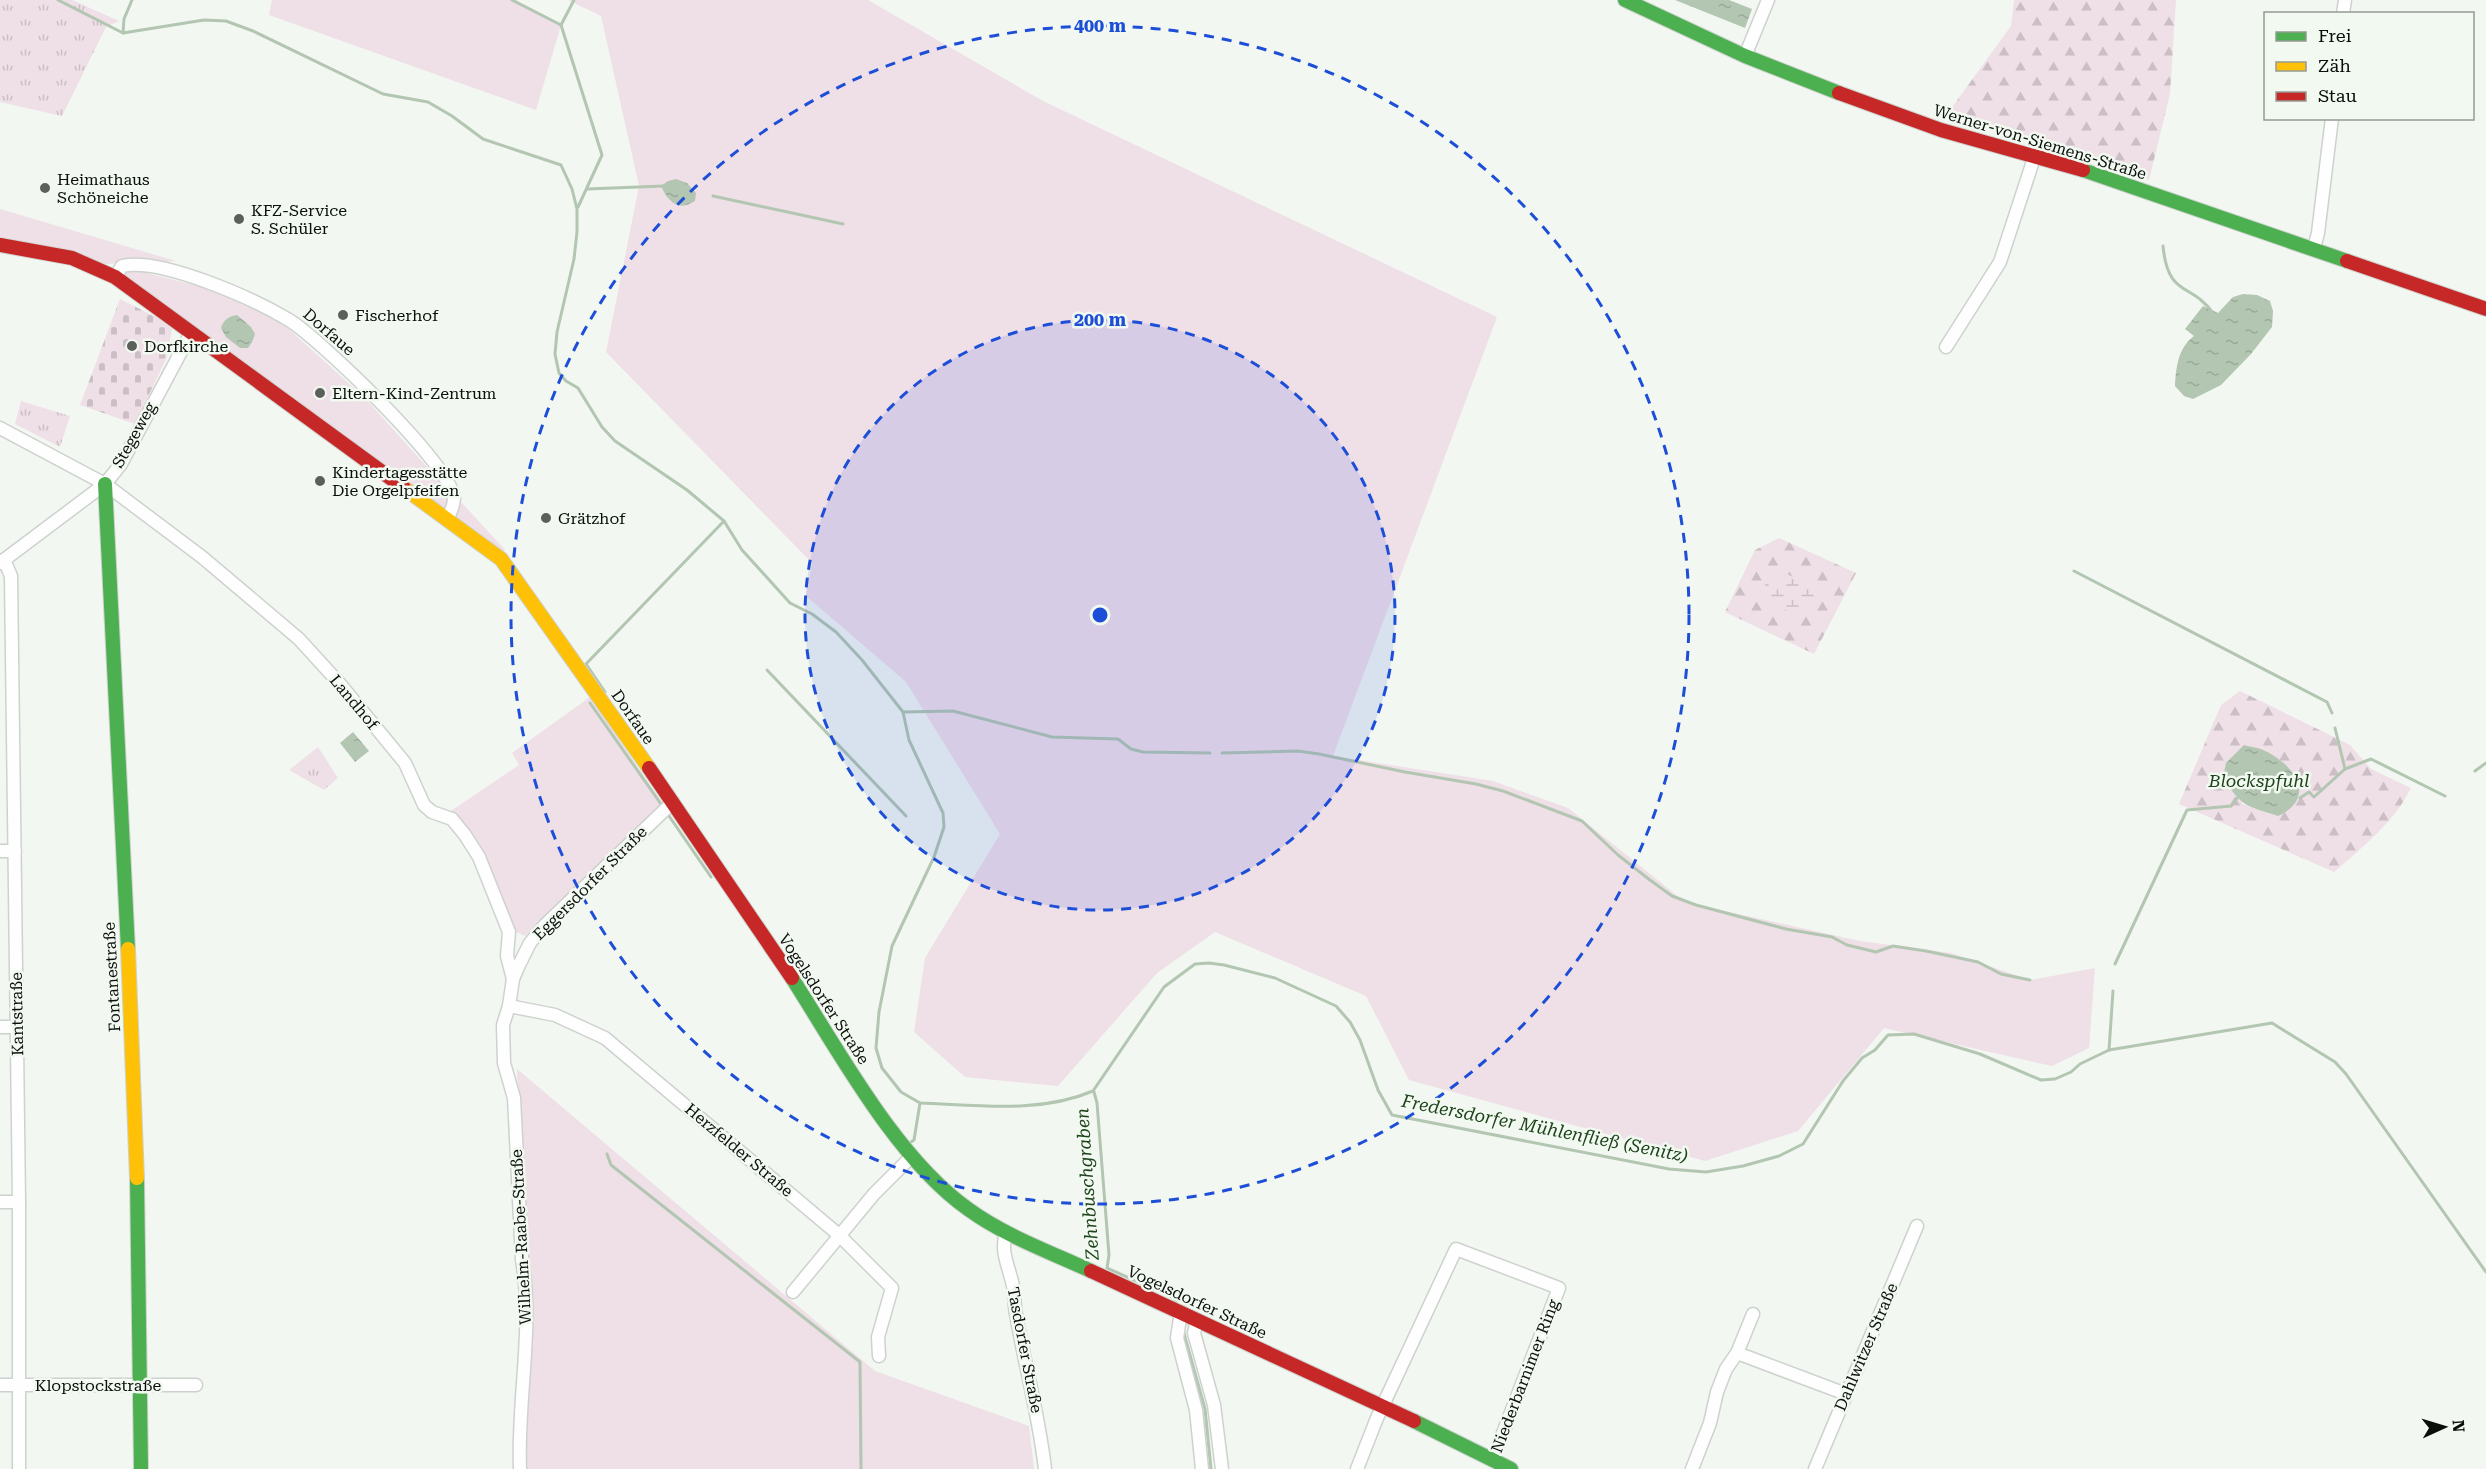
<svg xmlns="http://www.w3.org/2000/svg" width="2486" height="1469" viewBox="0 0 2486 1469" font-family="'Roboto Serif',serif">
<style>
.green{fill:#efdfe7;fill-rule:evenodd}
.forest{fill:url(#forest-firs);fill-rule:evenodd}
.wetland{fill:url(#wetland-marsh)}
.cemetery{fill:url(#cemetery-stones)}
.park{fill:url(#park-tufts)}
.water{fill:url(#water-ripples)}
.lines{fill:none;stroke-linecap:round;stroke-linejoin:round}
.stream{stroke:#b3c6b2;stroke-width:3}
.street-casing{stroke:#ced2ce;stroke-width:15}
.fast-casing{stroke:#ced2ce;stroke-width:16}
.slow-casing{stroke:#ced2ce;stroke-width:16}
.jam-casing{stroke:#ced2ce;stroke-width:16}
.street{stroke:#fdfefd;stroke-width:12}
.fast{stroke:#4caf50;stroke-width:14}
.slow{stroke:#ffc107;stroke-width:14}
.jam{stroke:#c62828;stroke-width:14}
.ring{fill:none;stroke:#1d4ed8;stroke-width:3;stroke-dasharray:10 8}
.poi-dot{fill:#5c605c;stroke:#f1f9f0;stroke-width:2}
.labels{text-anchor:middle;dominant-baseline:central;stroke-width:5;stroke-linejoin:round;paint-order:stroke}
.street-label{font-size:16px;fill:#0b0e0b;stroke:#f1f9f0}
.poi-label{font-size:16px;fill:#0b0e0b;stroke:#f1f9f0;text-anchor:start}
.water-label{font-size:18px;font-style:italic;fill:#1e431c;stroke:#f1f9f0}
.centre{fill:#1d4ed8;stroke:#f1f9f0;stroke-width:3}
.ring-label{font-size:18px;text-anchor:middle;font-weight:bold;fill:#1d4ed8;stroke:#f1f9f0;stroke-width:5;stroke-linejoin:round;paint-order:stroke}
</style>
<defs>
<pattern id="forest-firs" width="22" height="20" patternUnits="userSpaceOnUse" patternTransform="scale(1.5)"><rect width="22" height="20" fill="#efdfe7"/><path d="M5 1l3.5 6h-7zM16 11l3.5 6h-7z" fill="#ccbec5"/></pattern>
<pattern id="wetland-marsh" width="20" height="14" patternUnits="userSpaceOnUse" patternTransform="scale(1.5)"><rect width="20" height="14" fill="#efdfe7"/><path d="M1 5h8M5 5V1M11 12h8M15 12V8" fill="none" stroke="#ccbec5"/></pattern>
<pattern id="cemetery-stones" width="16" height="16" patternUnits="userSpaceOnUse" patternTransform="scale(1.5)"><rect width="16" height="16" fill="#efdfe7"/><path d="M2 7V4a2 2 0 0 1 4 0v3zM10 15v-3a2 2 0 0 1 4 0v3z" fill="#ccbec5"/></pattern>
<pattern id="park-tufts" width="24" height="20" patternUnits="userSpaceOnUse" patternTransform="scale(1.5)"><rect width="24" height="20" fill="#efdfe7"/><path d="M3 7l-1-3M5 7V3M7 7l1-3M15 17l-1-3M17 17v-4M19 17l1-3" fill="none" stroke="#ccbec5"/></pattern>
<pattern id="water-ripples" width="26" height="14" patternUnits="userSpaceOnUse" patternTransform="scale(1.5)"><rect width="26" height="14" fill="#b3c6b2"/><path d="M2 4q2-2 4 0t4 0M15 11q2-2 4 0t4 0" fill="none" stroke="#99a998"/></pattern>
</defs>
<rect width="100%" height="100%" fill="#f2f7f2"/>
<g class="green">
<polygon points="272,0 512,0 561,25 536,110 269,15"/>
<polygon points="568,0 868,0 1043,101 1497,317 1333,756 1493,781 1568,808 1685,902 1860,941 1951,953 2030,980 2095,968 2089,1048 2052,1066 1884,1028 1798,1131 1705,1161 1409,1080 1366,996 1215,932 1157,973 1058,1086 965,1077 914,1032 925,958 1000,834 906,682 806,596 812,563 606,352 639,186 601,16"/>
<polygon points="0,209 176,261 104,264 0,242"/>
<path d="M135,270L217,291L283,324L365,398L444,486L448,494L447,514L125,275L127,271ZM237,316L251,327L240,348L226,336L221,328L229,317Z"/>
<polygon points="462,503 505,550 499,554 454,517"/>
<polygon points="590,697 663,804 525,936 510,929 485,864 448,813 519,765 512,753"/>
<polygon points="517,1069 875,1371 1029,1426 1034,1469 526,1469"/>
</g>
<g class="forest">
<polygon points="2014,0 2176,0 2170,94 2149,180 2041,144 1945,117 2011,26"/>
<polygon points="1779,538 1856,573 1814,654 1725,612 1755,550"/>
<path d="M2240,691L2350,745L2371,769L2411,788C2395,821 2362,848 2334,872L2179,804L2221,705ZM2263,750L2278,816L2242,804Z"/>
</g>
<polygon class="wetland" points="1787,574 1813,587 1817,609 1792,613 1769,602 1764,581"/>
<polygon class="cemetery" points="120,299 158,318 172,329 167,357 135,424 80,405"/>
<g class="park">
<polygon points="0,0 72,0 119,21 106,27 62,116 0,102"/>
<polygon points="21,401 70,416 60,447 15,424"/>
<polygon points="318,747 338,778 324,790 289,770"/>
</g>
<g class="water">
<polygon points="1675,0 1729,0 1752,9 1745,28"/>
<path d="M676,179L687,183L696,193L695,201C679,212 668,202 661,186L668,181Z"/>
<path d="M2243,294L2257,295L2270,301L2273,311L2272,327L2251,354L2221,385L2193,399L2184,396L2175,386C2176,367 2178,348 2194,336L2185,329L2203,306L2218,313L2233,297Z"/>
<path d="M237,315L251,327L255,334L252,342L248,348H240L226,337L221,328C224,319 228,317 237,315Z"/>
<polygon points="353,732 369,751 355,762 340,743"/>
<path d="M2244,745C2250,747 2257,747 2263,750C2293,763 2319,797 2278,816C2245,805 2243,808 2223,778L2226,763Z"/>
</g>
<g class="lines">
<g class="stream">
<path d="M58,0L123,33L204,20L226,21L253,31L383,94L428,102L452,116L483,139L561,165L572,189L577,209V232L574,259L557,332L555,354L559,373L566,381L578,388L602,427L615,441L687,490L724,521L742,550L790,603L812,614L836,632L862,660L903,712L909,740L943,813L944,827L934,857L892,946L879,1012L876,1048L882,1068L901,1092L920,1103C978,1105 1039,1114 1093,1091L1164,987L1195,964L1209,963L1224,965L1275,978L1336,1006L1350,1022L1360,1040L1378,1090L1392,1115L1669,1169L1706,1172L1743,1166L1779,1156L1803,1144L1843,1081L1862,1058L1875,1050L1888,1035L1914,1034L1980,1054L2041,1080L2055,1079L2071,1072L2080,1064L2109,1050L2272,1023L2335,1062L2346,1074L2486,1272"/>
<polyline points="512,0 561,25 602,155 578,207"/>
<polyline points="561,25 574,0"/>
<polyline points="123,33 124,19 132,0"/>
<polyline points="587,189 664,186"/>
<polyline points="713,196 843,224"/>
<path d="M2163,246C2168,298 2191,282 2213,313"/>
<polyline points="2074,571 2327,702 2332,713"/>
<polyline points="767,670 906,816"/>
<polyline points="605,692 586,664 724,521"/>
<polyline points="590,703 661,804"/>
<polyline points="903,712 953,711 1052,737 1118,739 1131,749 1143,752 1210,753"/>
<polyline points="2335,728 2345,769"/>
<polyline points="1222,753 1298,751 1319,754 1405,772 1476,784 1503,791 1582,821 1618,855 1650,880 1672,896 1696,905 1786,929 1832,937 1847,945 1876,952 1893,946 1926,951 1978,962 2001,974 2030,980"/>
<polyline points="2475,771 2486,763"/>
<polyline points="2300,798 2309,792 2314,797 2345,769 2371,759 2445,796"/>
<polyline points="669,816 711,877"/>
<polyline points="2115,964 2187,810 2231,806 2237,798"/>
<polyline points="2109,1050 2113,991"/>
<polyline points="1094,1092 1097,1103 1109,1255 1107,1268 1174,1298 1176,1303"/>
<polyline points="911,1142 914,1140 920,1103"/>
<polyline points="607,1154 611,1165 860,1362 861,1469"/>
<polyline points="1183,1330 1205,1409 1211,1469"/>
</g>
<g class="street-casing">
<g id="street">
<polyline points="2343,14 2345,0"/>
<polyline points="1745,56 1768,0"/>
<polyline points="2314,248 2318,233 2332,118"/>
<path d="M115,277L122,266C161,257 254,299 289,320C320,339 451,465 454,498C454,506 451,512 447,519"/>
<polyline points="1946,347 2000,262 2035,155"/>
<polyline points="0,428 105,484 202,557 299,639 340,684 405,763 424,805 432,812 452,819 465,835 479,857 509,932 507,956 513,979"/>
<polyline points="4,560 11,576 19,1202 19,1469"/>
<polyline points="0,563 105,484 121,464 191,333"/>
<polyline points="0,851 15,851"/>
<polyline points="509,1006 555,1015 605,1038 839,1235 892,1288 878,1337 879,1356"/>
<polyline points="0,1027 17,1027"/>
<polyline points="0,1202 19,1202"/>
<path d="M1006,1232C1000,1253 1009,1266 1013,1286C1015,1295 1014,1305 1016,1314C1025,1366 1039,1416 1045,1469"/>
<polyline points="793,1292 874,1194 912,1156"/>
<polyline points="1181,1312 1177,1338 1196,1410 1202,1469"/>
<polyline points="1197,1320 1194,1333 1214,1405 1222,1469"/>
<polyline points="1737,1353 1846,1394"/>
<polyline points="0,1385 196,1385"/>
<path d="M520,1469C517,1399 534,1329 522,1260L514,1098L504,1063L503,1025L509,1006L513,979L519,965L530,943L544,926L673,802"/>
<polyline points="1357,1469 1377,1418 1456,1249 1559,1288 1493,1459"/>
<polyline points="1692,1469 1710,1423 1717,1392 1726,1369 1737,1353 1753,1314"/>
<polyline points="1815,1469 1917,1226"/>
</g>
</g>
<g class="fast-casing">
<g id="fast">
<polyline points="1625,0 1745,56 1839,93"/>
<polyline points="2083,170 2347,261"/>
<polyline points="105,484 128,949"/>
<path d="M792,978C840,1053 896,1158 968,1209C1005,1236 1050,1252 1091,1271"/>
<polyline points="137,1178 141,1469"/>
<polyline points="1414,1421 1511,1469"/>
</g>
</g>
<g class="slow-casing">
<g id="slow">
<polyline points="404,488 501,559 649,768"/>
<polyline points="128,949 137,1178"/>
</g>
</g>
<g class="jam-casing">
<g id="jam">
<polyline points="1839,93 1941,130 2083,170"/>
<polyline points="0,245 72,258 115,277 404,488"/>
<polyline points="2347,261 2486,309"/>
<polyline points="649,768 792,978"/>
<polyline points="1091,1271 1414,1421"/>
</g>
</g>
<use href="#street" class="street"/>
<use href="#fast" class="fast"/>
<use href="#slow" class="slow"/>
<use href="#jam" class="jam"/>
</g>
<circle cx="1100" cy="615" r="295" fill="#1d4ed8" fill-opacity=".12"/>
<g class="ring">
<circle cx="1100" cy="615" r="295"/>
<circle cx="1100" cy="615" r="589"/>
</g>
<g class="poi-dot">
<circle cx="45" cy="188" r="6"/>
<circle cx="239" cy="219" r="6"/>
<circle cx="343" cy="315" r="6"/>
<circle cx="132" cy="346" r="6"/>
<circle cx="320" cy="393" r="6"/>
<circle cx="320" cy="481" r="6"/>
<circle cx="546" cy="518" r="6"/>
</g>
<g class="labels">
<g class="street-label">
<text transform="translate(2040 142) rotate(17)">Werner-von-Siemens-Straße</text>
<text transform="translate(329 332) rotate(41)">Dorfaue</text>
<text transform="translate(134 435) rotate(-61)">Stegeweg</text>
<text transform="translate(354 702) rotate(50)">Landhof</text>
<text transform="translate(633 717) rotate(55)">Dorfaue</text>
<text transform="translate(590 883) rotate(-45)">Eggersdorfer Straße</text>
<text transform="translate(112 977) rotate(-93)">Fontanestraße</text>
<text transform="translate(824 999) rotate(57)">Vogelsdorfer Straße</text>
<text transform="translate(17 1014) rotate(-91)">Kantstraße</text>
<text transform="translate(739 1150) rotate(40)">Herzfelder Straße</text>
<text transform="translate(521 1237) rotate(-93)">Wilhelm-Raabe-Straße</text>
<text transform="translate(1197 1302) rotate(25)">Vogelsdorfer Straße</text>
<text transform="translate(1866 1347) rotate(-67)">Dahlwitzer Straße</text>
<text transform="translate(1025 1350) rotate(79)">Tasdorfer Straße</text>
<text transform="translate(1525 1376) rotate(-69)">Niederbarnimer Ring</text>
<text x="98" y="1385">Klopstockstraße</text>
</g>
<g class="poi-label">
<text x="57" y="179">Heimathaus<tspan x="57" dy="18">Schöneiche</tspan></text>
<text x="251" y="210">KFZ-Service<tspan x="251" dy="18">S. Schüler</tspan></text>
<text x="355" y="315">Fischerhof</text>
<text x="144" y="346">Dorfkirche</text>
<text x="332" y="393">Eltern-Kind-Zentrum</text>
<text x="332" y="472">Kindertagesstätte<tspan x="332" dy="18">Die Orgelpfeifen</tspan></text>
<text x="558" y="518">Grätzhof</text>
</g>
<g class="water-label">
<text x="2259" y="780">Blockspfuhl</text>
<text transform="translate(1545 1128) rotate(11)">Fredersdorfer Mühlenfließ (Senitz)</text>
<text transform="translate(1087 1184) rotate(-94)">Zehnbuschgraben</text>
</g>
</g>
<circle cx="1100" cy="615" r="9" class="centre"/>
<g class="ring-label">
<text x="1100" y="32">400 m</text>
<text x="1100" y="326">200 m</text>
</g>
<rect x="2264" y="12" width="210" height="108" fill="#f1f9f0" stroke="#959b94" stroke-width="1.5"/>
<rect x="2276" y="32" width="30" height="9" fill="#4caf50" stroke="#959b94" stroke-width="1.5"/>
<text x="2318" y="42" font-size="18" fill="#0b0e0b">Frei</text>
<rect x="2276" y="62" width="30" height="9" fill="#ffc107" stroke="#959b94" stroke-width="1.5"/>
<text x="2318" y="72" font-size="18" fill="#0b0e0b">Zäh</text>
<rect x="2276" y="92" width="30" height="9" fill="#c62828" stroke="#959b94" stroke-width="1.5"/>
<text x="2318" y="102" font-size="18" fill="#0b0e0b">Stau</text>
<g transform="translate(2444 1427) rotate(86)" stroke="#f1f9f0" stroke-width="4.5" paint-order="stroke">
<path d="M0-4.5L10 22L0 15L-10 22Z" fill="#0b0e0b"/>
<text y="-9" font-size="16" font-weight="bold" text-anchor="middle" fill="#0b0e0b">N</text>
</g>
</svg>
